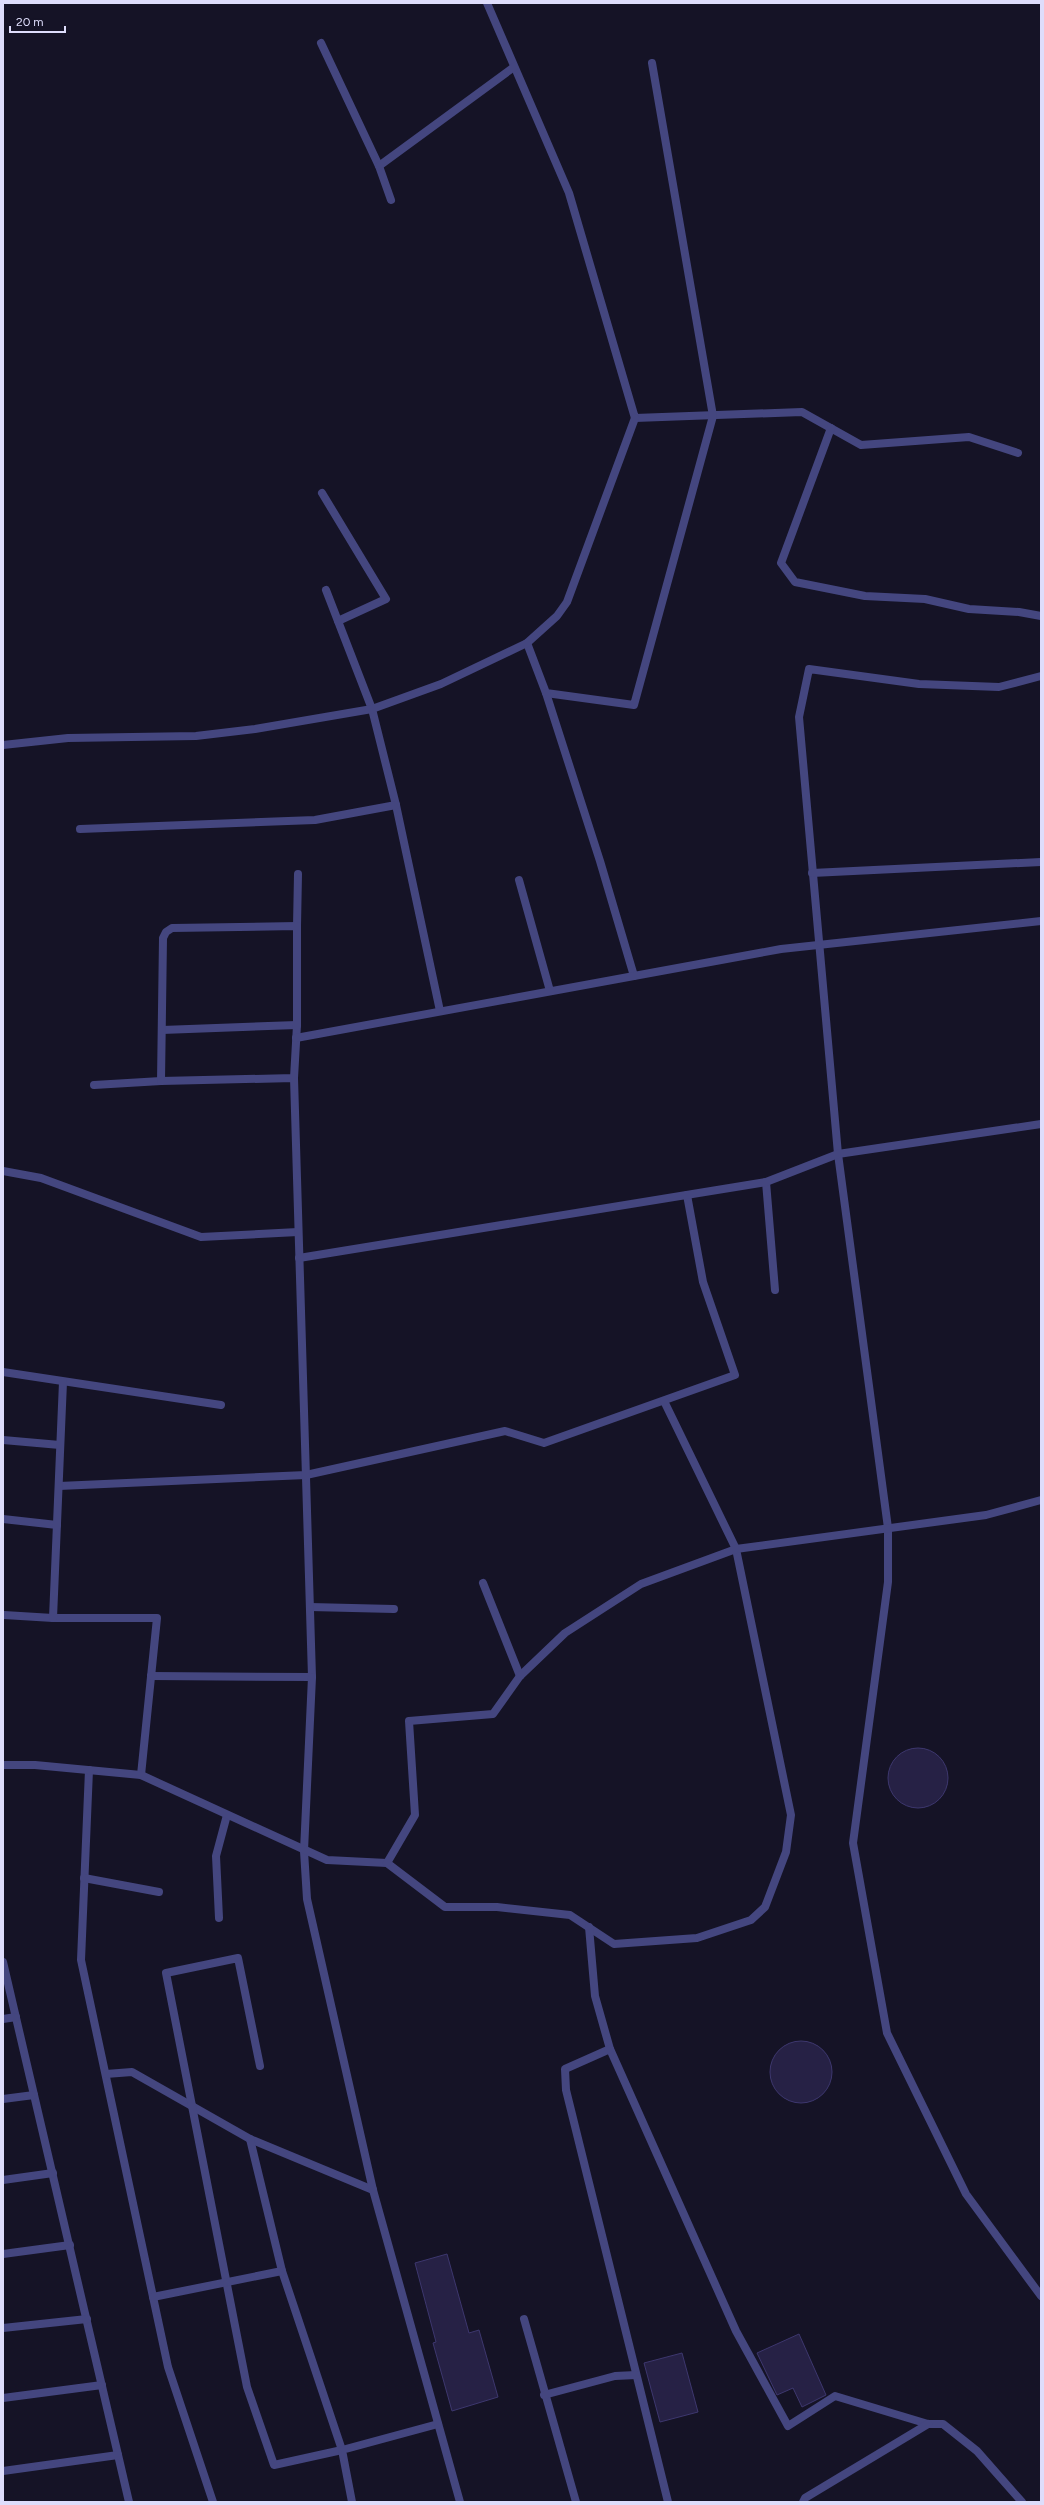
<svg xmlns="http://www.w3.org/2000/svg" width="1044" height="2505" viewBox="0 0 1044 2505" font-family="Figtree,sans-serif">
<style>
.building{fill:#262145;stroke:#3d376e}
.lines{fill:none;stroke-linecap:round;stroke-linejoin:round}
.lane{stroke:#44467f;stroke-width:8}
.street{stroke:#44467f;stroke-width:8}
</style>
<rect width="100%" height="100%" fill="#151326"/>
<g class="building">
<circle cx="918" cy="1778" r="30"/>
<circle cx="801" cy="2072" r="31"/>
<polygon points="447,2254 469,2333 479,2330 498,2397 452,2411 433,2343 436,2342 415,2263"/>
<polygon points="799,2334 826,2395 802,2407 793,2388 777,2395 757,2353"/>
<polygon points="682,2353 698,2412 660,2422 644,2363"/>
</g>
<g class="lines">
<g class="lane">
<polyline points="297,926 298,874"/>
<polyline points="162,1030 297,1025"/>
<polyline points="94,1085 161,1081"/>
<polyline points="3,1171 41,1178 201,1237 298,1232"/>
<polyline points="766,1182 775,1290"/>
<polyline points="3,1372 221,1405"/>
<polyline points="3,1440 60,1445"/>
<polyline points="59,1486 306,1475 505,1431 544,1443 735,1375 703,1282 687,1195"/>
<polyline points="3,1519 57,1525"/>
<polyline points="483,1583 520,1676"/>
<polyline points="310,1607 394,1609"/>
<polyline points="4,1615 53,1618 157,1618 141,1775"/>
<polyline points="53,1618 63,1382"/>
<polyline points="151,1676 312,1677 294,1078 297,1025 297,926 172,928 166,932 163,938 161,1081 294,1078"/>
<polyline points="89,1770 81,1960 168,2367 213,2502"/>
<polyline points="84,1878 159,1892"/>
<polyline points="219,1918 216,1856 227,1815"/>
<polyline points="3,1962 129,2502"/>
<polyline points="3,2019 16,2017"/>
<polyline points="106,2074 132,2072 250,2139 373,2190"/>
<polyline points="3,2099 34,2095"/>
<polyline points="250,2139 282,2271 342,2450 274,2465 247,2387 166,1973 238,1958 260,2066"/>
<polyline points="3,2180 53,2173"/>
<polyline points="3,2254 70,2245"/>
<polyline points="153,2297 282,2271"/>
<polyline points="3,2328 87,2319"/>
<polyline points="3,2398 102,2385"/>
<polyline points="3,2471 118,2455"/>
<polyline points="352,2502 342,2450 438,2424"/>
</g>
<g class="street">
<polyline points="487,3 569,193 635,418 802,412 861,445 969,437 1018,453"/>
<polyline points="321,43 379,166 391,200"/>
<polyline points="379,166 514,67"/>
<polyline points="831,428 781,563 795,582 865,596 925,599 969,609 1019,612 1041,616"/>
<polyline points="322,493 386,599 338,621"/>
<polyline points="326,590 372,709 396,805 440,1011"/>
<polyline points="527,643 546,693 634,705 713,416 652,63"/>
<polyline points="1041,676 999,687 919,684 809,669 799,717 838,1154 888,1528 888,1582 853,1843 887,2033 966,2194 1041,2296"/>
<polyline points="546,693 600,861 634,976"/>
<polyline points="3,745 68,738 196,736 255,729 372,709 441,684 527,643 557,616 567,602 635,418"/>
<polyline points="80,829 315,820 396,805"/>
<polyline points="812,873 1041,862"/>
<polyline points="519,880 550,991"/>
<polyline points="296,1038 781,949 1041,921"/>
<polyline points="299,1258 766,1182 838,1154 1041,1124"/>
<polyline points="312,1677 304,1851 307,1899 373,2190 460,2502"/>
<polyline points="3,1765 35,1765 141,1775 327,1860 387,1863 445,1907 497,1907 570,1915 614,1944 697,1938 751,1920 765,1907 786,1852 791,1815 736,1549 664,1401"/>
<polyline points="387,1863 415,1815 409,1721 493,1714 520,1676 565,1633 641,1584 736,1549 986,1515 1041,1500"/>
<polyline points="589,1927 595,1996 610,2049 736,2331 788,2426 835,2396 928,2424 943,2424 977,2451 1022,2502"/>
<polyline points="610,2049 565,2069 566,2090 668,2502"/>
<polyline points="524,2319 576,2502"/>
<polyline points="544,2395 615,2376 636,2375"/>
<polyline points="803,2502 805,2498 928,2424"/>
</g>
</g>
<rect width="1044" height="2505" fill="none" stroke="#deddfb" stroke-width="8"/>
<path d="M10 26v6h55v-6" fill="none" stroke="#deddfb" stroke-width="2"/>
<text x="16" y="26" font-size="12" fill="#deddfb" stroke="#151326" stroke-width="3" paint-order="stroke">20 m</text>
</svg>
